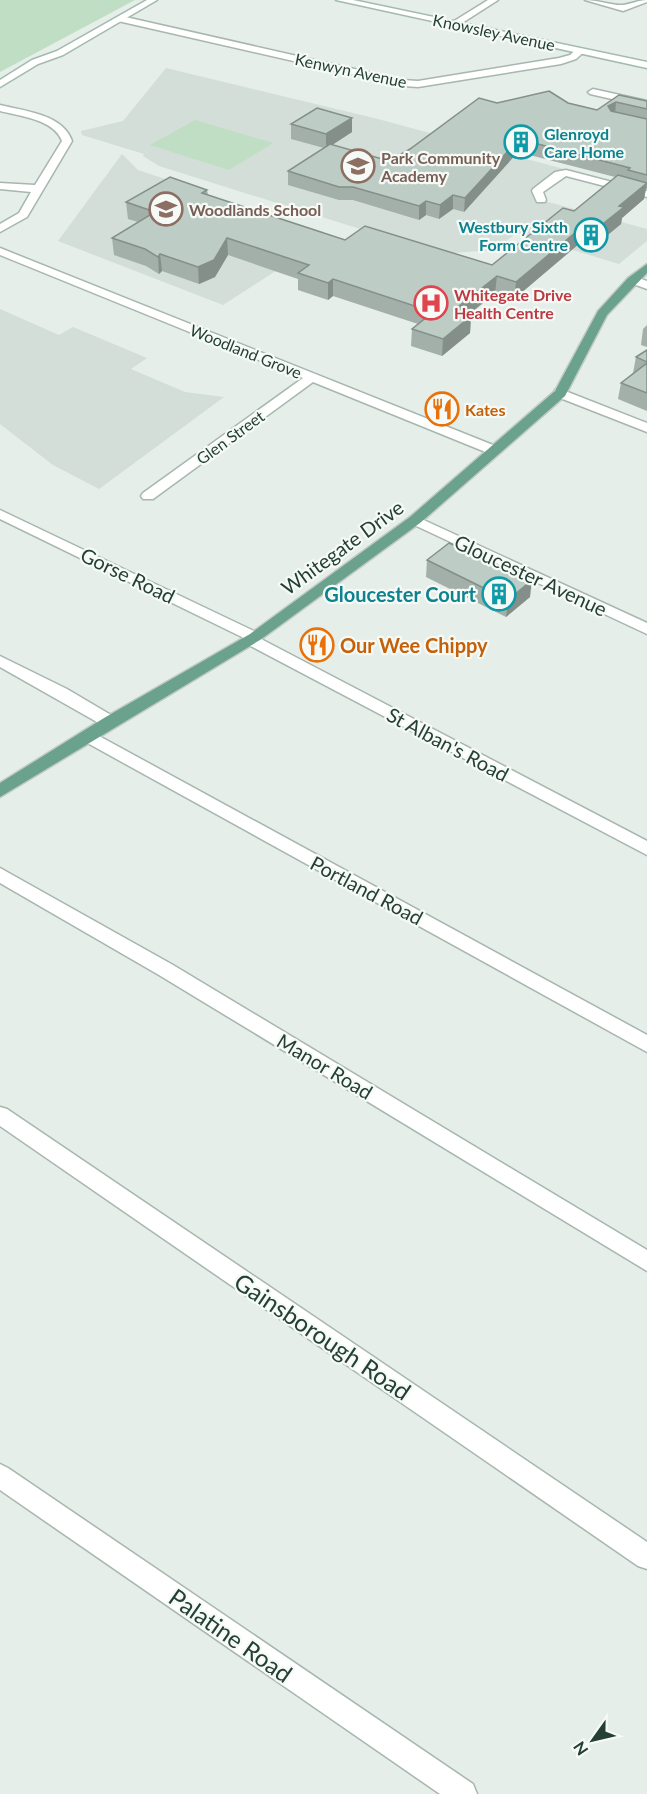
<svg xmlns="http://www.w3.org/2000/svg" width="647" height="1794" viewBox="0 0 647 1794" font-family="Lato,sans-serif">
<style>
.built{fill:#d3ded8}
.green{fill:#bfdec3}
.lines{fill:none;stroke-linecap:round;stroke-linejoin:round}
.street-casing{stroke:#a7b6af;stroke-width:3}
.secondary-casing{stroke:#a3baaf;stroke-width:3}
.primary-casing{stroke:#c2cac6;stroke-width:3}
.street{fill:#fff;fill-rule:evenodd}
.secondary{fill:#fff;fill-rule:evenodd}
.primary{fill:#6ba28d;fill-rule:evenodd}
.wall{fill:#a3afa9}
.shaded-wall{fill:#848f89}
.building{fill:#bdccc4;stroke:#848f89;stroke-width:1.5}
.labels{text-anchor:middle;dominant-baseline:central;stroke-width:4.5;stroke-linejoin:round;paint-order:stroke}
.far-street-label{font-size:16px;fill:#244035;stroke:#f6faf7}
.far-culture-label{font-size:16px;font-weight:bold;fill:#0d838f;stroke:#f6faf7;text-anchor:start}
.far-education-label{font-size:16px;font-weight:bold;fill:#785e54;stroke:#f6faf7;text-anchor:start}
.far-health-label{font-size:16px;font-weight:bold;fill:#be3a42;stroke:#f6faf7;text-anchor:start}
.far-food-label{font-size:16px;font-weight:bold;fill:#c56008;stroke:#f6faf7;text-anchor:start}
.street-label{font-size:20px;fill:#244035;stroke:#f6faf7}
.culture-label{font-size:20px;font-weight:bold;fill:#0d838f;stroke:#f6faf7;text-anchor:end}
.food-label{font-size:20px;font-weight:bold;fill:#c56008;stroke:#f6faf7;text-anchor:start}
.near-street-label{font-size:24px;fill:#244035;stroke:#f6faf7}
</style>
<rect width="100%" height="100%" fill="#e5eee9"/>
<g class="built">
<polygon points="166,68 374,118 564,169 537,191 541,200 647,229 647,241 619,264 517,233 493,250 440,254 159,166 143,156 144,154 82,135 81,131 123,121"/>
<polygon points="122,154 138,170 171,181 169,183 324,232 309,241 316,245 223,305 58,241"/>
<polygon points="0,309 59,335 73,327 147,358 131,369 185,392 224,397 99,489 53,465 0,424"/>
</g>
<g class="green">
<polygon points="0,0 135,0 0,72"/>
<polygon points="195,120 273,143 229,170 150,145"/>
</g>
<g class="lines">
<g class="street-casing">
<g id="street">
<polygon points="488,0 498,0 459,25 451,23"/>
<path d="M585,0C596,0 615,6 623,5C632,4 638,0 647,0V2L623,11Z"/>
<polygon points="121,16 403,80 418,81 559,58 570,55 578,48 586,50 576,59 561,64 418,87 403,86 118,21 116,19"/>
<polygon points="593,89 647,101 647,107 590,94 588,92"/>
<path d="M0,105C24,111 63,114 72,141L27,217L0,232V224L19,213L31,192L0,189V183L35,185L62,141C54,119 19,116 0,111Z"/>
<polygon points="566,170 647,191 647,197 566,176 543,192 546,200 545,202 537,202 532,191 533,189 555,172"/>
<polygon points="0,248 498,447 500,450 493,454 488,453 313,382 153,499 143,499 141,496 143,493 303,378 0,255"/>
<polygon points="632,276 647,281 647,289 628,282 628,278"/>
<polygon points="560,389 647,423 647,432 555,396 554,393 555,390"/>
<polygon points="0,510 260,634 263,637 261,639 647,841 647,855 245,643 242,640 244,638 0,519"/>
<polygon points="415,516 647,623 647,634 410,523 408,520 410,517"/>
<polygon points="0,656 67,689 116,718 118,722 116,726 104,726 0,667"/>
<polygon points="88,730 647,1035 647,1052 82,740 80,736 82,732"/>
<polygon points="0,868 173,965 647,1250 647,1271 159,975 0,883"/>
<polygon points="0,1107 7,1109 647,1542 647,1569 638,1566 0,1126"/>
<polygon points="0,1464 8,1468 473,1784 477,1794 440,1794 0,1490"/>
</g>
</g>
<g class="secondary-casing">
<g id="secondary">
<polygon points="147,0 157,0 63,55 38,64 0,87 0,80 32,60 57,51"/>
<polygon points="336,0 353,0 647,62 647,68"/>
</g>
</g>
<g class="primary-casing">
<polygon id="primary" points="647,264 647,273 607,315 565,396 420,523 260,640 0,797 0,783 104,718 250,634 410,517 555,391 598,311 628,278"/>
</g>
<use href="#street" class="street"/>
<use href="#secondary" class="secondary"/>
<use href="#primary" class="primary"/>
</g>
<g class="wall">
<polygon points="619,95 647,101 647,189 646,189 644,199 622,218 621,224 593,247 580,243 514,299 495,293 469,315 471,316 470,333 442,356 411,346 412,329 418,324 333,296 328,300 298,290 298,279 228,255 215,277 199,284 162,271 159,274 146,266 114,255 112,238 138,222 128,219 126,202 207,190 208,195 345,240 492,265 574,211 615,177 518,152 464,212 453,209 439,219 426,215 419,220 353,200 339,200 288,185 288,171 324,148 291,139 291,124 352,132 332,145 389,161 497,103 568,103 597,110"/>
<polygon points="647,325 647,347 641,345 643,329"/>
<polygon points="647,350 647,411 618,399 621,383 633,373 636,357"/>
<polygon points="427,560 530,597 506,617 426,577"/>
</g>
<g class="shaded-wall">
<polygon points="616,102 615,115 607,119 608,106"/>
<polygon points="352,118 352,132 326,149 326,134"/>
<polygon points="519,139 518,152 464,212 465,198"/>
<polygon points="647,183 644,199 622,218 621,224 593,247 595,230 619,206"/>
<polygon points="453,195 453,209 439,219 440,205"/>
<polygon points="426,201 426,215 419,220 419,206"/>
<polygon points="582,227 580,243 514,299 516,282"/>
<polygon points="227,238 228,255 215,277 199,284 198,267"/>
<polygon points="160,254 162,271 159,274 158,257"/>
<polygon points="497,276 495,293 453,327 454,310"/>
<polygon points="333,279 333,296 328,300 328,283"/>
<polygon points="471,316 470,333 442,356 443,339"/>
<polygon points="532,580 530,597 506,617 508,600"/>
</g>
<g class="building">
<polygon points="549,91 568,103 597,110 619,95 647,101 647,109 616,102 608,106 611,111 647,119 647,175 628,170 630,168 519,139 465,198 453,195 440,205 426,201 419,206 353,187 339,187 288,171 330,144 389,161 410,149 479,98 497,103"/>
<polygon points="317,108 352,118 326,134 291,124"/>
<polygon points="618,175 647,183 619,206 624,207 595,230 582,227 516,282 497,276 454,310 471,316 443,339 412,329 433,312 333,279 328,283 298,273 309,265 227,238 214,260 198,267 160,254 158,257 145,249 112,238 155,212 126,202 170,177 207,190 202,193 345,240 365,226 492,265 563,208 574,211"/>
<polygon points="647,350 647,362 636,357"/>
<polygon points="647,363 647,393 621,383"/>
<polygon points="449,543 532,580 508,600 427,560"/>
</g>
<defs>
<g id="building-ring" transform="scale(1.725)"><circle r="9.5" fill="#f6faf7" stroke="#0f9aa8" stroke-width="1.5"/><path d="M-4-6H4V6H1V3H-1V6H-4ZM-2.5-4.3h1.7v1.8h-1.7ZM.8-4.3h1.7v1.8H.8ZM-2.5-1h1.7V.8h-1.7ZM.8-1h1.7V.8H.8Z" fill="#0f9aa8"/></g>
<g id="school-ring" transform="scale(1.725)"><circle r="9.5" fill="#f6faf7" stroke="#8d6e63" stroke-width="1.5"/><path d="M0-5L7-2L0 1L-7-2ZM-4 1L0 2.5L4 1V4Q0 6-4 4Z" fill="#8d6e63"/></g>
<g id="hospital-ring" transform="scale(1.725)"><circle r="9.5" fill="#f6faf7" stroke="#e0444e" stroke-width="1.5"/><path d="M-5-5h3v3.5h4V-5h3V5h-3V1.5h-4V5h-3Z" fill="#e0444e"/></g>
<g id="restaurant-ring" transform="scale(1.725)"><circle r="9.5" fill="#f6faf7" stroke="#e8710a" stroke-width="1.5"/><path d="M-5-6h1v4h1v-4h1v4h1v-4h1v5L-1.5 .5V6h-2V.5L-5-1ZM5-6V6H3V1.5H1.5Q1.5-4 5-6Z" fill="#e8710a"/></g>
</defs>
<g fill-rule="evenodd">
<use href="#building-ring" x="521" y="142"/>
<use href="#school-ring" x="358" y="166"/>
<use href="#school-ring" x="166" y="209"/>
<use href="#building-ring" x="591" y="235"/>
<use href="#hospital-ring" x="431" y="303"/>
<use href="#restaurant-ring" x="442" y="409"/>
<use href="#building-ring" x="499" y="594"/>
<use href="#restaurant-ring" x="317" y="645"/>
</g>
<g class="labels">
<g class="far-street-label">
<text transform="translate(494 32) rotate(12)">Knowsley Avenue</text>
<text transform="translate(351 70) rotate(12)">Kenwyn Avenue</text>
<text transform="translate(246 351) rotate(22)">Woodland Grove</text>
<text transform="translate(230 437) rotate(-36)">Glen Street</text>
</g>
<g class="far-culture-label">
<text x="544" y="133">Glenroyd<tspan x="544" dy="18">Care Home</tspan></text>
<text x="568" y="226" text-anchor="end">Westbury Sixth<tspan x="568" dy="18">Form Centre</tspan></text>
</g>
<g class="far-education-label">
<text x="381" y="157">Park Community<tspan x="381" dy="18">Academy</tspan></text>
<text x="189" y="209">Woodlands School</text>
</g>
<g class="far-health-label">
<text x="454" y="294">Whitegate Drive<tspan x="454" dy="18">Health Centre</tspan></text>
</g>
<g class="far-food-label">
<text x="465" y="409">Kates</text>
</g>
<g class="street-label">
<text transform="translate(342 547) rotate(-36)">Whitegate Drive</text>
<text transform="translate(128 575) rotate(26)">Gorse Road</text>
<text transform="translate(531 575) rotate(25)">Gloucester Avenue</text>
<text transform="translate(448 744) rotate(28)">St Alban's Road</text>
<text transform="translate(367 890) rotate(28)">Portland Road</text>
<text transform="translate(325 1066) rotate(31)">Manor Road</text>
</g>
<g class="culture-label">
<text x="476" y="594">Gloucester Court</text>
</g>
<g class="food-label">
<text x="340" y="645">Our Wee Chippy</text>
</g>
<g class="near-street-label">
<text transform="translate(323 1336) rotate(34)">Gainsborough Road</text>
<text transform="translate(231 1635) rotate(35)">Palatine Road</text>
</g>
</g>
<g transform="translate(593 1740) rotate(236)" stroke="#f6faf7" stroke-width="4.5" paint-order="stroke">
<path d="M0-4.5L10 22L0 15L-10 22Z" fill="#244035"/>
<text y="-9" font-size="16" font-weight="bold" text-anchor="middle" fill="#244035">N</text>
</g>
</svg>
